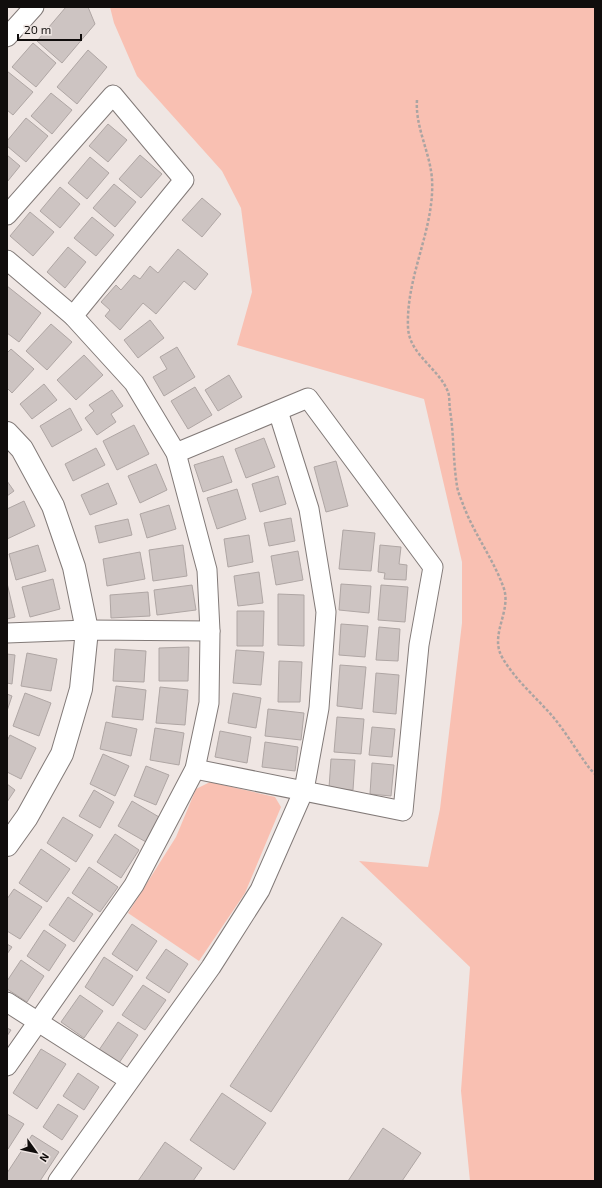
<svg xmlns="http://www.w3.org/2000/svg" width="602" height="1188" viewBox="0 0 602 1188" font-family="'Exo 2',sans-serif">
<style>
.green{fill:#f9c0b2}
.building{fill:#cdc4c2;stroke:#afa6a4}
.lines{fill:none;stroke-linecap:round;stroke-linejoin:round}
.minor-casing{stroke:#827a78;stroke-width:21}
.tertiary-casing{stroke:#827a78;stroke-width:24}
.path{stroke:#aba4a2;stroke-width:2.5;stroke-dasharray:3 2;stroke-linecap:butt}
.minor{stroke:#fff;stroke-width:19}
.tertiary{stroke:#fff;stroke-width:22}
</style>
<rect width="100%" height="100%" fill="#efe6e3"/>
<g class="green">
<polygon points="110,7 595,7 595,1181 470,1181 461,1091 470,967 359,861 428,867 440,809 462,623 462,562 424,399 237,345 252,292 241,208 222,171 137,76 114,23"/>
<polygon points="210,782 275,797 281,807 245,893 199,961 128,913 176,837 196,789"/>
</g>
<g class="building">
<polygon points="66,7 88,7 95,24 62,63 37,41"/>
<polygon points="33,43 56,63 36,87 12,67"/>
<polygon points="88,50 107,67 77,104 57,87"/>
<polygon points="7,71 33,92 13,115 7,110"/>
<polygon points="51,93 72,110 52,134 31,116"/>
<polygon points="26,118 48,136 26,162 7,146 7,141"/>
<polygon points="108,124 127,140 108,162 89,146"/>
<polygon points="7,155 20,166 7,182"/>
<polygon points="140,155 162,174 141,198 119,179"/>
<polygon points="90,157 109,173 87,199 68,183"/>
<polygon points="114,184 136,202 115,227 93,208"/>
<polygon points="60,187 80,204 60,228 40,211"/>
<polygon points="202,198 221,214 202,237 182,220"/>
<polygon points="30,212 54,232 33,256 10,236"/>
<polygon points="92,217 114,235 96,256 74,238"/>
<polygon points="68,247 86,262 65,288 47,272"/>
<polygon points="178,249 208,274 195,290 184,281 156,314 143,303 120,330 105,316 110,310 101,302 116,285 121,290 134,275 140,279 150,266 158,273"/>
<polygon points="7,286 41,313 19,342 7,333"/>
<polygon points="150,320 164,338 138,358 124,340"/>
<polygon points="51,324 72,342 47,370 26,351"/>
<polygon points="177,347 195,377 164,396 153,377 167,369 160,357"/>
<polygon points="11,349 34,369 12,393 7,388 7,353"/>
<polygon points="84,355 103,375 76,400 57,380"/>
<polygon points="229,375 242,397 218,411 205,390"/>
<polygon points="44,384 57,400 32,419 20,404"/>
<polygon points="195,387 212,415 188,429 171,401"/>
<polygon points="112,390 123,406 111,414 116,422 97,435 85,418 94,411 89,405"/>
<polygon points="70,408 82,430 52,447 40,426"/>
<polygon points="134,425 149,454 117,470 103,441"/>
<polygon points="264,438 275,467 246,478 235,449"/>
<polygon points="96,448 105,465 73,481 65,464"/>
<polygon points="223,456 232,482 203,492 194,465"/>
<polygon points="336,461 348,506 326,512 314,467"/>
<polygon points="156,464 167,490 140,503 128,476"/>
<polygon points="278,476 286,504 260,512 252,484"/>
<polygon points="7,481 14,491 7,496"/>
<polygon points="108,483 117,504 90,515 81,495"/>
<polygon points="237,489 246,519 217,529 207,498"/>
<polygon points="24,501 35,526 7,539 7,509"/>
<polygon points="169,505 176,529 147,538 140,514"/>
<polygon points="291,518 295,541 269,546 264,523"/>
<polygon points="128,519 132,535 99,543 95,526"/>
<polygon points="343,530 375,533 371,571 339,569"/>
<polygon points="249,535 253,562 228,567 224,539"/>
<polygon points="38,545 46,571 16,580 9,554"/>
<polygon points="183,545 187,576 153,581 149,550"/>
<polygon points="380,545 401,547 399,564 407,565 406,580 384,579 385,573 378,572"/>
<polygon points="298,551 303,580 276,585 271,556"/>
<polygon points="140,552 145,579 107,586 103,559"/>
<polygon points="259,572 263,603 238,606 234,576"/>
<polygon points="53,579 60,609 30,617 22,587"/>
<polygon points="7,583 15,617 7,619"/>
<polygon points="341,584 371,586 369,613 339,610"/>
<polygon points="192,585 196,610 157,615 154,590"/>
<polygon points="381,585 408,587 405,622 378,620"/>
<polygon points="148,592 150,616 111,618 110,595"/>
<polygon points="278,594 304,595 304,646 278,645"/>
<polygon points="237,611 264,611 263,646 237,646"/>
<polygon points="341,624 368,626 365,657 339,655"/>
<polygon points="379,627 400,629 398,661 376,660"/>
<polygon points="189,647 188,681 159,681 159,648"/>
<polygon points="115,649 146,651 144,682 113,681"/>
<polygon points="236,650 264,652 261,685 233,683"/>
<polygon points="27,653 57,659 51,691 21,686"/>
<polygon points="7,654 15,655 12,684 7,683"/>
<polygon points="279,661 302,662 300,702 278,702"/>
<polygon points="340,665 366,667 362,709 337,706"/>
<polygon points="376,673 399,675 396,714 373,712"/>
<polygon points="116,686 146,690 143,720 112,717"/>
<polygon points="160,687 188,690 185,725 156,723"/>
<polygon points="25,693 51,703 39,736 13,726"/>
<polygon points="233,693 261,698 256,728 228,723"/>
<polygon points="7,694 12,696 7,711"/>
<polygon points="268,709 304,713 301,740 265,736"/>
<polygon points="337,717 364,719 361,754 334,752"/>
<polygon points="106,722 137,729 131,756 100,749"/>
<polygon points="372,727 395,729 392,757 369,755"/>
<polygon points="155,728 184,733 179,765 150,760"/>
<polygon points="220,731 251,737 247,763 215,757"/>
<polygon points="10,735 36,748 21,779 7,772 7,741"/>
<polygon points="265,742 298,747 295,771 262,767"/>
<polygon points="103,754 129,766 115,796 90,784"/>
<polygon points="331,759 355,760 353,790 329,788"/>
<polygon points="372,763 394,765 391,796 370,794"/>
<polygon points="146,766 169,775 156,805 134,796"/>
<polygon points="7,784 15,790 7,802"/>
<polygon points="94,790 114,802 100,828 79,816"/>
<polygon points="132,801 159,817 146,842 118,826"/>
<polygon points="63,817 93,835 76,862 47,843"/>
<polygon points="115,834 139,850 121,878 97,862"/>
<polygon points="41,849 70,869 47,902 19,883"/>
<polygon points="89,867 118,887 100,912 72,893"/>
<polygon points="14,889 42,907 20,939 7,931 7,899"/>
<polygon points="68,897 93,914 74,942 49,925"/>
<polygon points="342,917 382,944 271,1112 230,1086"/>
<polygon points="132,924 157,941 137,971 112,954"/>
<polygon points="44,930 66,945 49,971 27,956"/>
<polygon points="7,944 12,947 7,954"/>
<polygon points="166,949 188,964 169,993 146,978"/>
<polygon points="104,957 133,976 113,1006 85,987"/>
<polygon points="21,960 44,976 27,1002 7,989 7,981"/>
<polygon points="143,985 166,1000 145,1030 122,1015"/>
<polygon points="80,995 103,1011 84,1038 61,1022"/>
<polygon points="118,1022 138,1035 119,1063 99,1050"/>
<polygon points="7,1028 11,1030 7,1036"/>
<polygon points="41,1049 66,1064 37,1109 13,1093"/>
<polygon points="78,1073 99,1087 84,1110 63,1096"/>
<polygon points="222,1093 266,1123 234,1170 190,1140"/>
<polygon points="58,1104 78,1116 62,1140 43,1127"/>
<polygon points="7,1114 24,1124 8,1149 7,1148"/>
<polygon points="383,1128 421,1153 402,1181 348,1181"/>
<polygon points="32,1135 59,1152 40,1181 7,1181 7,1173"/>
<polygon points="165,1142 202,1168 193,1181 138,1181"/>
</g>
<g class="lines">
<g class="minor-casing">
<g id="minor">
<polyline points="7,37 34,7"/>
<polyline points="7,215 113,95 184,180 73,316"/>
<polyline points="7,260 73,316 134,383 176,453 207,570 210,631 209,703 195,769 134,885 7,1066"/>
<polyline points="176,453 308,398 433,567 419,645 403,811 195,769"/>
<polyline points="7,633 87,630 210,631"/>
<polyline points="7,1002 129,1080"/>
<polyline points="58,1181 211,967 260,890 304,790 319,708 326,612 309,509 278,411"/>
</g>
</g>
<g class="tertiary-casing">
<polyline id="tertiary" points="7,433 22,449 53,506 74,567 87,630 81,689 62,754 27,817 7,845"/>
</g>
<path class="path" d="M417,100C415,127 430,152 432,179C435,229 406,275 408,327C409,355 439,368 448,392C450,397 449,404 450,410C454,435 453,461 457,486C458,493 462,501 464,507C475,535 493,559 503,586C513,610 489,634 502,657C515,680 537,698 554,718C567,734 578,753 590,769L595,774"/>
<use href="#minor" class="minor"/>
<use href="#tertiary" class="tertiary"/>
</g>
<rect width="602" height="1188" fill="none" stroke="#100d0c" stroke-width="16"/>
<g transform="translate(36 1152) rotate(123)" stroke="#efe6e3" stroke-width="3" paint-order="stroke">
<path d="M0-3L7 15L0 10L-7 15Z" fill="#100d0c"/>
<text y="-6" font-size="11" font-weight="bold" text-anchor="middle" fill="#100d0c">N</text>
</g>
<path d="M18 34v6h63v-6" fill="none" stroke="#100d0c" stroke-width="2"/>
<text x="24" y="34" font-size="12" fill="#100d0c" stroke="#efe6e3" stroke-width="3" paint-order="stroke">20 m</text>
</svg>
